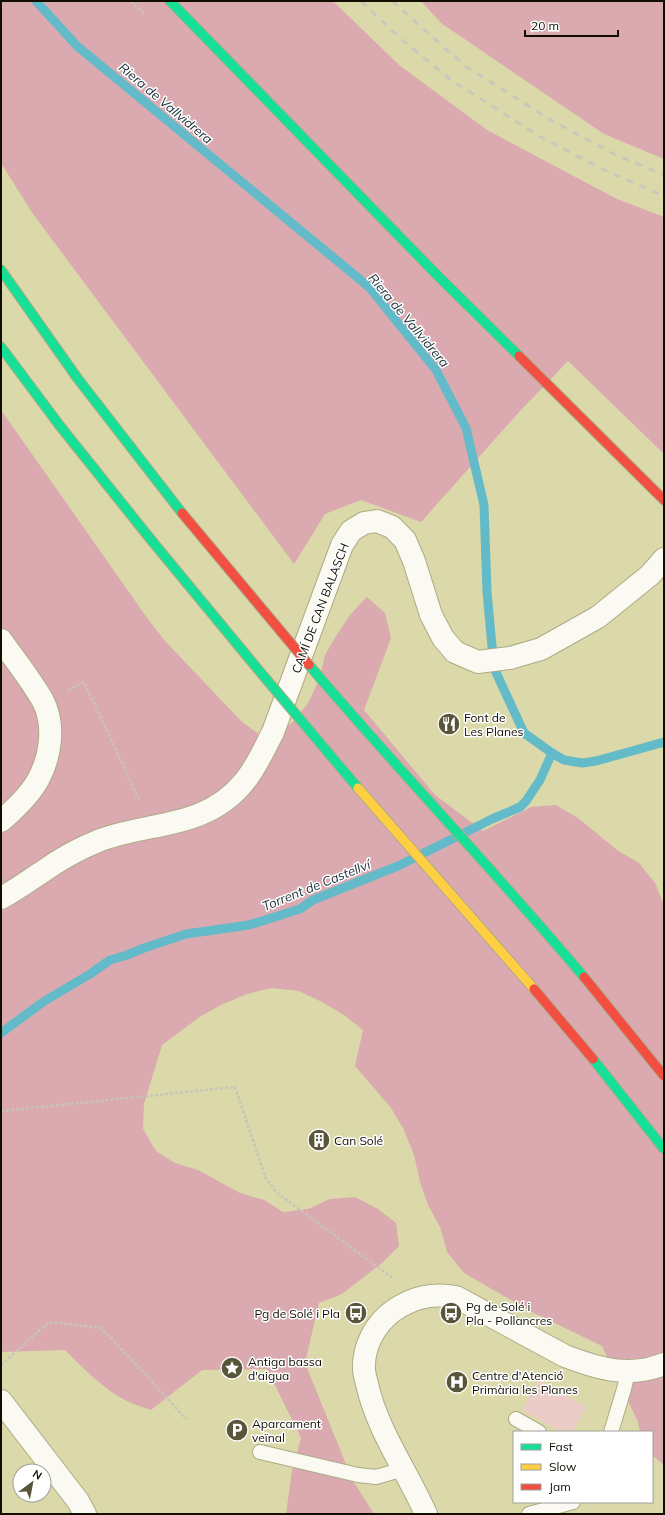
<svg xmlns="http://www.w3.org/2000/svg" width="665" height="1515" viewBox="0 0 665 1515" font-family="Mulish,sans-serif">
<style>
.green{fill:#ebccc7}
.forest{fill:#daaab0}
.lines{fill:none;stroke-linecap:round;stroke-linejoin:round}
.stream{stroke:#63bac8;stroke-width:9}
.lane-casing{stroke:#adab85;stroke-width:16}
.street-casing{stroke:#adab85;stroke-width:24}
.fast-casing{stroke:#adab85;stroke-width:11}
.jam-casing{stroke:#adab85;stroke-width:11}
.path{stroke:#c7c5b8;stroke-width:2.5;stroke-dasharray:3 2;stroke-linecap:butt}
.lane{stroke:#faf9f2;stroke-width:14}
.street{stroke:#faf9f2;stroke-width:22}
.fast{stroke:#16e098;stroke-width:9}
.jam{stroke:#f24e42;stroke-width:9}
.rail{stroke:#c9c8bb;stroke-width:3;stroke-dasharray:7 7;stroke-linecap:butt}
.fast-bridge-casing{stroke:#adab85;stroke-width:11;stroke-linecap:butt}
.slow-bridge-casing{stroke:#adab85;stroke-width:11;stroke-linecap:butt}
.jam-bridge-casing{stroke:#adab85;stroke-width:11;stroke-linecap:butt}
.fast-bridge{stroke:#16e098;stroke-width:9}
.slow-bridge{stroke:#ffcf43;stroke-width:9}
.jam-bridge{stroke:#f24e42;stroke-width:9}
.labels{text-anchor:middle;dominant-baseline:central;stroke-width:3;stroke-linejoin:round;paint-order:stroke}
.street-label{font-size:12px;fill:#110e00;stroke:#fff}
.poi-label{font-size:12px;fill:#110e00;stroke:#fff;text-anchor:start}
.water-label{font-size:13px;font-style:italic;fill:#1b2f37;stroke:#fff}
</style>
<rect width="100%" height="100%" fill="#dbd8a9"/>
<polygon class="green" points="540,1380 586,1407 572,1432 561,1432 522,1410"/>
<g class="forest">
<polygon points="1,1 333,1 399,65 487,130 617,199 664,217 664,454 568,361 520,411 421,522 361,500 325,514 294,564 33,214 1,163"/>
<polygon points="421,1 664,1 664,159 604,134 441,23"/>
<path d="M1,410L150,622L166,642L242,722L266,739L292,723L308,703L319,680L325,655L336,636L350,615L367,597L385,613L391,638L364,710L435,795L483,831L531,807L556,805L578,818L617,850L639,863L655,883L664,905V1465L652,1455V1432H640L638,1422L602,1346L530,1311L464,1273L447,1252L440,1227L428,1205L420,1182L414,1155L404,1130L391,1108L355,1066L363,1030L344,1015L322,1002L299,991L271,988L247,994L223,1004L201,1016L162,1045L144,1104L143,1129L156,1151L175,1163L198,1170L240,1193L264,1200L283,1212L308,1209L330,1199L355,1197L378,1209L396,1223L399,1246L382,1263L342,1294L319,1303L305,1363L352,1479L374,1514H286L292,1471L301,1438L267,1369L202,1370L151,1410C143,1407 135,1405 127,1401C103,1389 84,1369 65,1350L1,1352Z"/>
</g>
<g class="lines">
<g class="stream">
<polyline points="36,1 77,46 369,287 436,370 466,428 484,505 487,592 494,668 524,733 552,753 564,760 582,763 596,761 664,742"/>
<polyline points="1,1033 43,1002 90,974 110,960 127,955 144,948 186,934 249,925 300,909 313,900 398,866 492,819 520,807 526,801 540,780 552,753"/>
</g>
<g class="lane-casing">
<g id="lane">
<polyline points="516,1419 539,1432"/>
<polyline points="611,1432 624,1389 628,1372"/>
<polyline points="260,1452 358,1475 376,1477 404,1469"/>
<polyline points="529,1514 573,1502"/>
</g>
</g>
<g class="street-casing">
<g id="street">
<path d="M1,640C15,660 31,680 43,701C55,724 51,755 39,778C31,794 15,809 1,821"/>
<path d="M1,898C16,890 28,881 42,872C59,860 78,849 98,841C149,821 205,830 244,782C256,768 264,749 273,732L342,545L351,531L364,523L377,521L392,527L405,540L414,561L431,615L443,638L455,652L478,662L510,658L541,649L598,617L650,575L664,559"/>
<polyline points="1,1401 78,1501 85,1514"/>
<path d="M426,1514C407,1471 377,1430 367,1384C366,1379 364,1374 364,1369C363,1347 375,1324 393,1311C413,1297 432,1293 456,1297L565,1356C599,1369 630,1378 664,1364"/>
</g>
</g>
<g class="fast-casing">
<g id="fast">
<polyline points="170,1 437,275 519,356"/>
<polyline points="1,270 78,379 182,513"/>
<polyline points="1,347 60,426 152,541"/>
</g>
</g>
<g class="jam-casing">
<polyline id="jam" points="519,356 664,500"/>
</g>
<g class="path">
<polyline points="131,1 145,15"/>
<polyline points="68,690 84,682 140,802"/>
<polyline points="1,1111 235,1087 266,1179 276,1192 394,1279"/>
<polyline points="1,1365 49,1322 101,1328 149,1378 186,1419"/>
</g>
<use href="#lane" class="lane"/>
<use href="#street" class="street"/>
<use href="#fast" class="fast"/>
<use href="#jam" class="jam"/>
<g class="rail">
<polyline points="361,1 401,39 451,80 539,136 604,170 664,196"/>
<polyline points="392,1 464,65 549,119 614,154 664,175"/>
</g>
<g class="fast-bridge-casing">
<g id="fast-bridge">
<polyline points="152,541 256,667 358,788"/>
<path d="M309,665C399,771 495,871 584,977"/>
<polyline points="593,1059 664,1149"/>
</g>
</g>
<g class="slow-bridge-casing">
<polyline id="slow-bridge" points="358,788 534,989"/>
</g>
<g class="jam-bridge-casing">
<g id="jam-bridge">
<polyline points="182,513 309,665"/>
<polyline points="584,977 664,1076"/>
<polyline points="534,989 593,1059"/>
</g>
</g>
<use href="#fast-bridge" class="fast-bridge"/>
<use href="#slow-bridge" class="slow-bridge"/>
<use href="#jam-bridge" class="jam-bridge"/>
</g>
<defs>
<g id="restaurant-disc" transform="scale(1.15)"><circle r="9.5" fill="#58553b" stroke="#fff"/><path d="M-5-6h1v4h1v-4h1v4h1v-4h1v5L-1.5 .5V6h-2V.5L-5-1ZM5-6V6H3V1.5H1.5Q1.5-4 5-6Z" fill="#fff"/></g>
<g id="building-disc" transform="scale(1.15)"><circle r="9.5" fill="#58553b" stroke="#fff"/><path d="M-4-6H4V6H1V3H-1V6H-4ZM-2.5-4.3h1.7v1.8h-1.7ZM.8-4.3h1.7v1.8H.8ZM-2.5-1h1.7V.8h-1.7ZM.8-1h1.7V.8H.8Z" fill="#fff"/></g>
<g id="bus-disc" transform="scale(1.15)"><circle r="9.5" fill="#58553b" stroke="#fff"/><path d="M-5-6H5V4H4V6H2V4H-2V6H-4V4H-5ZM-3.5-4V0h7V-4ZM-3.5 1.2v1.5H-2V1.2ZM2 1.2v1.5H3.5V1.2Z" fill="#fff"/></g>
<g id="sight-disc" transform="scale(1.15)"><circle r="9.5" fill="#58553b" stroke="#fff"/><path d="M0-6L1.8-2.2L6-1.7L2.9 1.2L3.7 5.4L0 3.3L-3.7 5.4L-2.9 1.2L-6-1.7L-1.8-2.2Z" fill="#fff"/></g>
<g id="hospital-disc" transform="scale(1.15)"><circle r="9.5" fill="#58553b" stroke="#fff"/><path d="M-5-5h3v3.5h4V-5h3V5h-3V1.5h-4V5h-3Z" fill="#fff"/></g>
<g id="parking-disc" transform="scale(1.15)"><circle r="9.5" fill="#58553b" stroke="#fff"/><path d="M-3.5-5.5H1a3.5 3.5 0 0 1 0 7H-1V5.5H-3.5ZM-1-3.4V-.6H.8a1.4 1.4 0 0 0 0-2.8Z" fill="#fff"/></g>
</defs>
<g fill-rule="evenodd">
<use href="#restaurant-disc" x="449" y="724"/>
<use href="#building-disc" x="319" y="1140"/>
<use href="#bus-disc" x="356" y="1313"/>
<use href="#bus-disc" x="451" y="1313"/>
<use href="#sight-disc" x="232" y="1368"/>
<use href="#hospital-disc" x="457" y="1382"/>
<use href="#parking-disc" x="237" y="1430"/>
</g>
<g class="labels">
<g class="street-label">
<text transform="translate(320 608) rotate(-69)">CAMÍ DE CAN BALASCH</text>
</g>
<g class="poi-label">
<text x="464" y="717">Font de<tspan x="464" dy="14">Les Planes</tspan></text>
<text x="334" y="1140">Can Solé</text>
<text x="466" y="1306">Pg de Solé i<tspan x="466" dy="14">Pla - Pollancres</tspan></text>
<text x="340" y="1313" text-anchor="end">Pg de Solé i Pla</text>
<text x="248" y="1361">Antiga bassa<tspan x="248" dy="14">d'aigua</tspan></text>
<text x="472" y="1375">Centre d'Atenció<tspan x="472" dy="14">Primària les Planes</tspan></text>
<text x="252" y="1423">Aparcament<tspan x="252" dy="14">veïnal</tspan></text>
</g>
<g class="water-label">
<text transform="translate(166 103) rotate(40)">Riera de Vallvidrera</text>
<text transform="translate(409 320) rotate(50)">Riera de Vallvidrera</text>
<text transform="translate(316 885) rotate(-22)">Torrent de Castellví</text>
</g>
</g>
<rect width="665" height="1515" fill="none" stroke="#110e00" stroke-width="4"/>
<rect x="513" y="1431" width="140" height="72" fill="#ffffff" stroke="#a09f99"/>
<rect x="521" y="1444" width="20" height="6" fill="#16e098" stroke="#a09f99"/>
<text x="549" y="1451" font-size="12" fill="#110e00">Fast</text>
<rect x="521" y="1464" width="20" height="6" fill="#ffcf43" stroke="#a09f99"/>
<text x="549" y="1471" font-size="12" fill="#110e00">Slow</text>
<rect x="521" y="1484" width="20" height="6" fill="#f24e42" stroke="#a09f99"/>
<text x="549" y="1491" font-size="12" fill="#110e00">Jam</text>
<g transform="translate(32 1483) rotate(32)"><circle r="19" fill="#ffffff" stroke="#a09f99"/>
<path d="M0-3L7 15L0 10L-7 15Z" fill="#58553b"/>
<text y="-6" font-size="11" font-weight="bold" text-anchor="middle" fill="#110e00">N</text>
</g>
<path d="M525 30v6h93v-6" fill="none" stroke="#110e00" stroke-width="2"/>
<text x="531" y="30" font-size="12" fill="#110e00" stroke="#ffffff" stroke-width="3" paint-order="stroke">20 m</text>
</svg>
